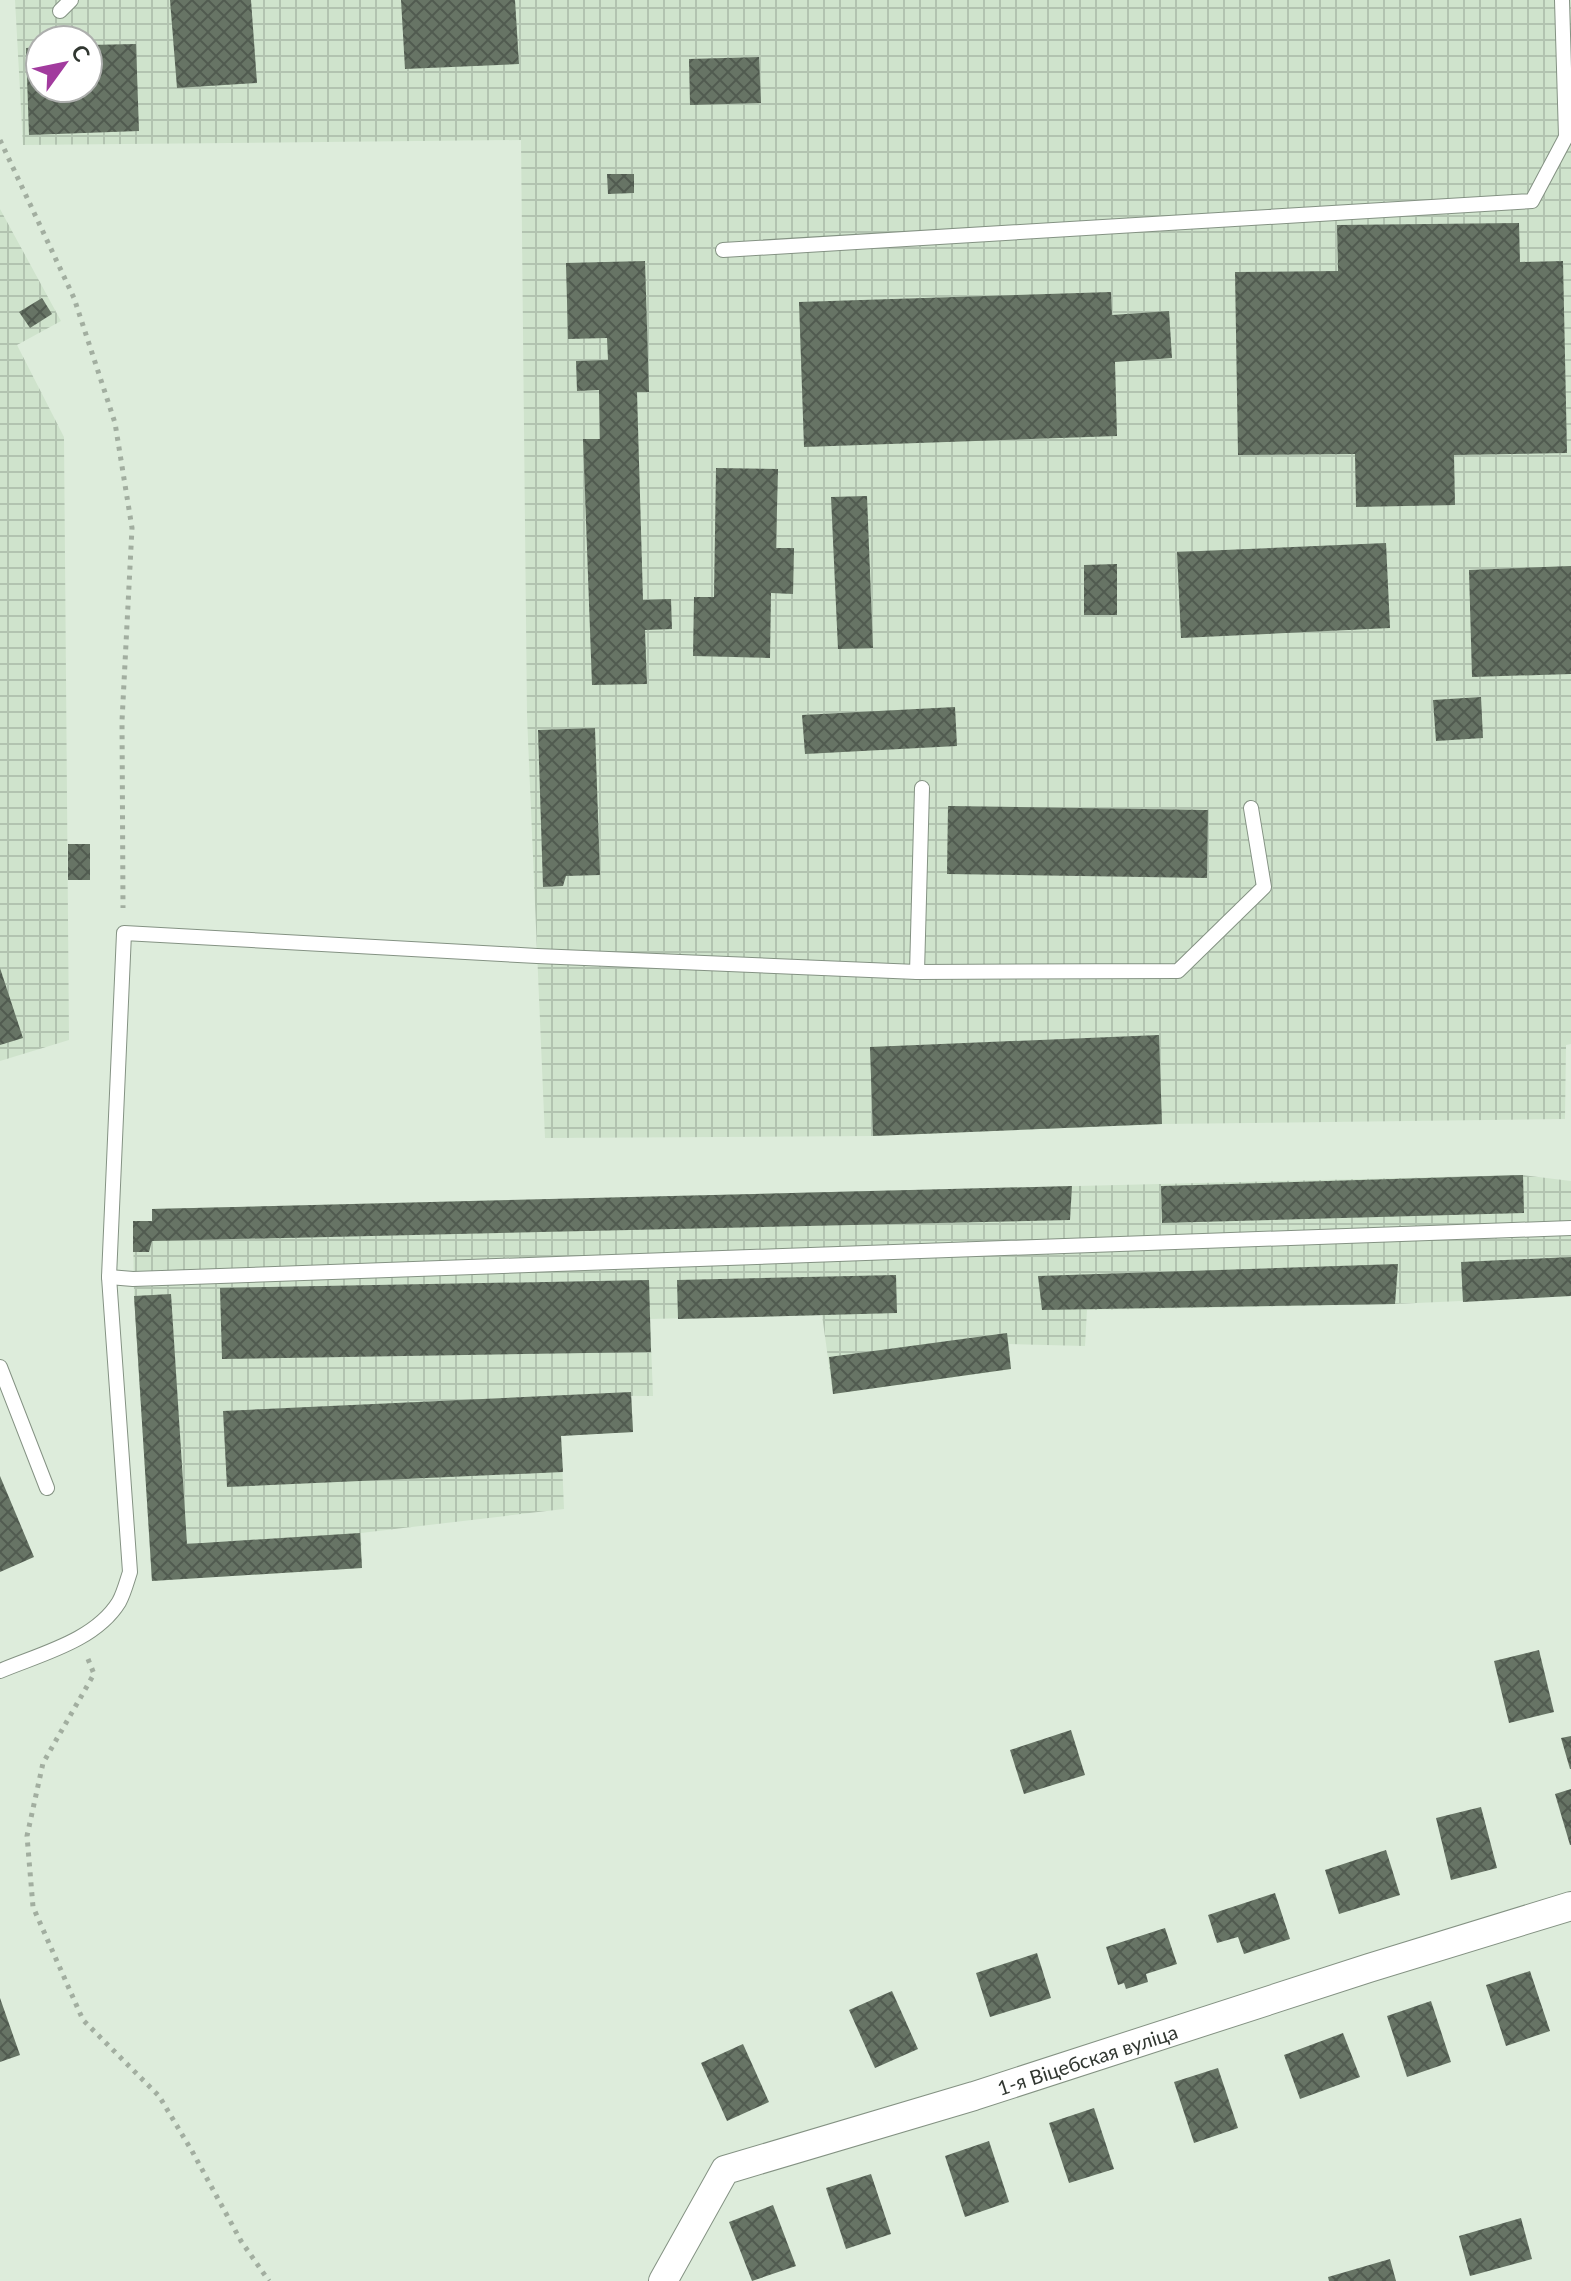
<svg xmlns="http://www.w3.org/2000/svg" width="1571" height="2281" viewBox="0 0 1571 2281" font-family="Lato,sans-serif">
<style>
.industrial{fill:url(#industrial-grid);fill-rule:evenodd}
.building{fill:url(#building-cross-hatch)}
.lines{fill:none;stroke-linecap:round;stroke-linejoin:round}
.lane-casing{stroke:#849283;stroke-width:16}
.street-casing{stroke:#849283;stroke-width:30}
.path{stroke:#a2aea0;stroke-width:5;stroke-dasharray:4 6;stroke-linecap:butt}
.lane{stroke:#fff;stroke-width:14}
.street{stroke:#fff;stroke-width:28}
.labels{text-anchor:middle;dominant-baseline:central;stroke-width:8;stroke-linejoin:round;paint-order:stroke}
.street-label{font-size:20px;fill:#313731;stroke:#fff}
</style>
<defs>
<pattern id="industrial-grid" width="8" height="8" patternUnits="userSpaceOnUse" patternTransform="scale(2)"><rect width="8" height="8" fill="#cfe3cc"/><path d="M0 4h8M4 0v8" fill="none" stroke="#b2c3b0"/></pattern>
<pattern id="building-cross-hatch" width="8" height="8" patternUnits="userSpaceOnUse" patternTransform="scale(2)"><rect width="8" height="8" fill="#677465"/><path d="M0 0l8 8M0 8l8-8" fill="none" stroke="#515b50"/></pattern>
</defs>
<rect width="100%" height="100%" fill="#ddecdb"/>
<g class="industrial">
<path d="M15,0H1571V1044L1566,1045L1565,1119L1162,1124L873,1136L545,1138L527,716L521,140L23,145ZM40,40H88V88H40Z"/>
<polygon points="0,209 61,321 17,345 64,437 69,1040 0,1061"/>
<polygon points="1523,1175 1571,1181 1571,1296 1395,1304 1087,1310 1085,1346 1009,1344 1011,1369 833,1394 822,1315 650,1319 653,1396 631,1396 633,1432 561,1436 564,1509 361,1533 362,1568 152,1581 134,1296 133,1221 152,1221 152,1209"/>
</g>
<g class="building">
<polygon points="170,0 251,0 257,83 177,88"/>
<polygon points="401,0 515,0 519,64 405,69"/>
<polygon points="136,44 139,131 29,135 26,48 40,47 40,88 88,88 88,45"/>
<polygon points="759,57 761,103 690,105 689,59"/>
<polygon points="607,174 634,174 634,193 608,194"/>
<polygon points="1519,223 1520,262 1563,261 1567,453 1454,455 1455,505 1356,507 1355,454 1238,455 1235,272 1338,271 1337,225"/>
<polygon points="645,261 649,392 637,392 643,600 671,599 672,629 645,630 647,684 592,685 583,439 600,439 599,390 577,391 576,361 608,360 607,338 568,339 566,263"/>
<polygon points="1111,292 1112,315 1169,311 1172,358 1115,362 1117,436 804,447 799,302"/>
<polygon points="42,298 52,314 30,328 19,312"/>
<polygon points="716,468 778,469 776,548 794,548 793,594 771,593 770,658 693,656 694,597 714,597"/>
<polygon points="867,496 873,648 838,649 831,497"/>
<polygon points="1386,543 1390,628 1181,638 1177,552"/>
<polygon points="1117,564 1117,615 1084,615 1084,565"/>
<polygon points="1571,566 1571,674 1472,677 1469,570"/>
<polygon points="1481,697 1483,738 1436,741 1433,700"/>
<polygon points="955,707 957,746 805,754 802,715"/>
<polygon points="595,728 600,875 566,876 563,886 543,887 538,730"/>
<polygon points="948,806 1208,810 1207,878 947,874"/>
<rect x="68" y="844" width="22" height="36"/>
<polygon points="0,968 23,1038 0,1045"/>
<polygon points="1159,1035 1162,1124 873,1136 870,1047"/>
<polygon points="1523,1175 1524,1213 1162,1223 1161,1186"/>
<polygon points="1072,1186 1070,1220 152,1241 149,1252 133,1252 133,1221 152,1221 152,1209"/>
<polygon points="1571,1257 1571,1296 1463,1302 1461,1262"/>
<polygon points="1398,1264 1395,1304 1042,1310 1038,1276"/>
<polygon points="896,1275 897,1313 678,1319 677,1280"/>
<polygon points="649,1280 651,1352 222,1359 220,1288"/>
<polygon points="171,1294 187,1544 360,1533 362,1568 152,1581 134,1296"/>
<polygon points="1007,1333 1011,1369 833,1394 829,1357"/>
<polygon points="631,1392 633,1432 561,1436 563,1472 227,1487 223,1411"/>
<polygon points="0,1476 34,1557 0,1572"/>
<polygon points="1539,1650 1554,1712 1509,1723 1494,1661"/>
<polygon points="1071,1730 1085,1775 1024,1794 1010,1750"/>
<polygon points="1571,1736 1571,1769 1570,1769 1561,1738"/>
<polygon points="1571,1789 1571,1845 1570,1845 1555,1794"/>
<polygon points="1481,1807 1497,1868 1451,1880 1436,1818"/>
<polygon points="1386,1850 1400,1895 1339,1914 1325,1870"/>
<polygon points="1275,1893 1290,1939 1244,1954 1238,1937 1217,1943 1208,1915"/>
<polygon points="1165,1928 1177,1964 1146,1974 1148,1982 1126,1989 1124,1983 1118,1985 1106,1947"/>
<polygon points="1037,1953 1051,1998 990,2017 976,1973"/>
<polygon points="1530,1971 1550,2031 1506,2046 1486,1985"/>
<polygon points="892,1991 918,2049 875,2068 849,2010"/>
<polygon points="0,1998 20,2055 0,2062"/>
<polygon points="1431,2001 1451,2062 1407,2077 1387,2016"/>
<polygon points="1343,2033 1360,2077 1300,2099 1284,2055"/>
<polygon points="743,2044 769,2102 727,2121 701,2063"/>
<polygon points="1218,2068 1238,2128 1194,2143 1174,2082"/>
<polygon points="1094,2108 1114,2169 1069,2183 1049,2123"/>
<polygon points="989,2141 1009,2202 965,2217 945,2156"/>
<polygon points="871,2174 891,2234 846,2249 826,2188"/>
<polygon points="773,2205 796,2266 752,2281 729,2222"/>
<polygon points="1521,2218 1532,2259 1470,2276 1459,2236"/>
<polygon points="1390,2259 1396,2281 1329,2281 1328,2277"/>
</g>
<g class="lines">
<g class="lane-casing">
<g id="lane">
<polyline points="60,11 71,0"/>
<polyline points="723,250 1532,201 1566,137 1562,0"/>
<polyline points="917,972 922,788"/>
<polyline points="109,1277 133,1279 1571,1228"/>
<polyline points="0,1367 47,1488"/>
<path d="M0,1671C40,1654 95,1641 119,1602C124,1593 127,1581 130,1572L109,1277L124,933L537,956L917,972L1178,971L1264,887L1251,808"/>
</g>
</g>
<g class="street-casing">
<g id="street">
<path id="s1" d="M663,2281L725,2170L974,2096L1369,1968L1571,1906"/>
</g>
</g>
<g class="path">
<polyline points="0,140 74,298 115,423 132,528 122,721 123,908"/>
<polyline points="88,1659 94,1674 43,1763 27,1836 33,1907 83,2020 159,2096 192,2151 241,2241 269,2281"/>
</g>
<use href="#lane" class="lane"/>
<use href="#street" class="street"/>
</g>
<g class="labels">
<g class="street-label">
<text stroke="none"><textPath href="#s1" startOffset="506">1-я Віцебская вуліца</textPath></text>
</g>
</g>
<g transform="translate(64 64) rotate(57)"><circle r="38" fill="#ffffff" stroke="#adafad" stroke-width="2"/>
<path d="M0-6L14 30L0 20L-14 30Z" fill="#a23b9e"/>
<text y="-12" font-size="22" font-weight="bold" text-anchor="middle" fill="#313731">С</text>
</g>
</svg>
